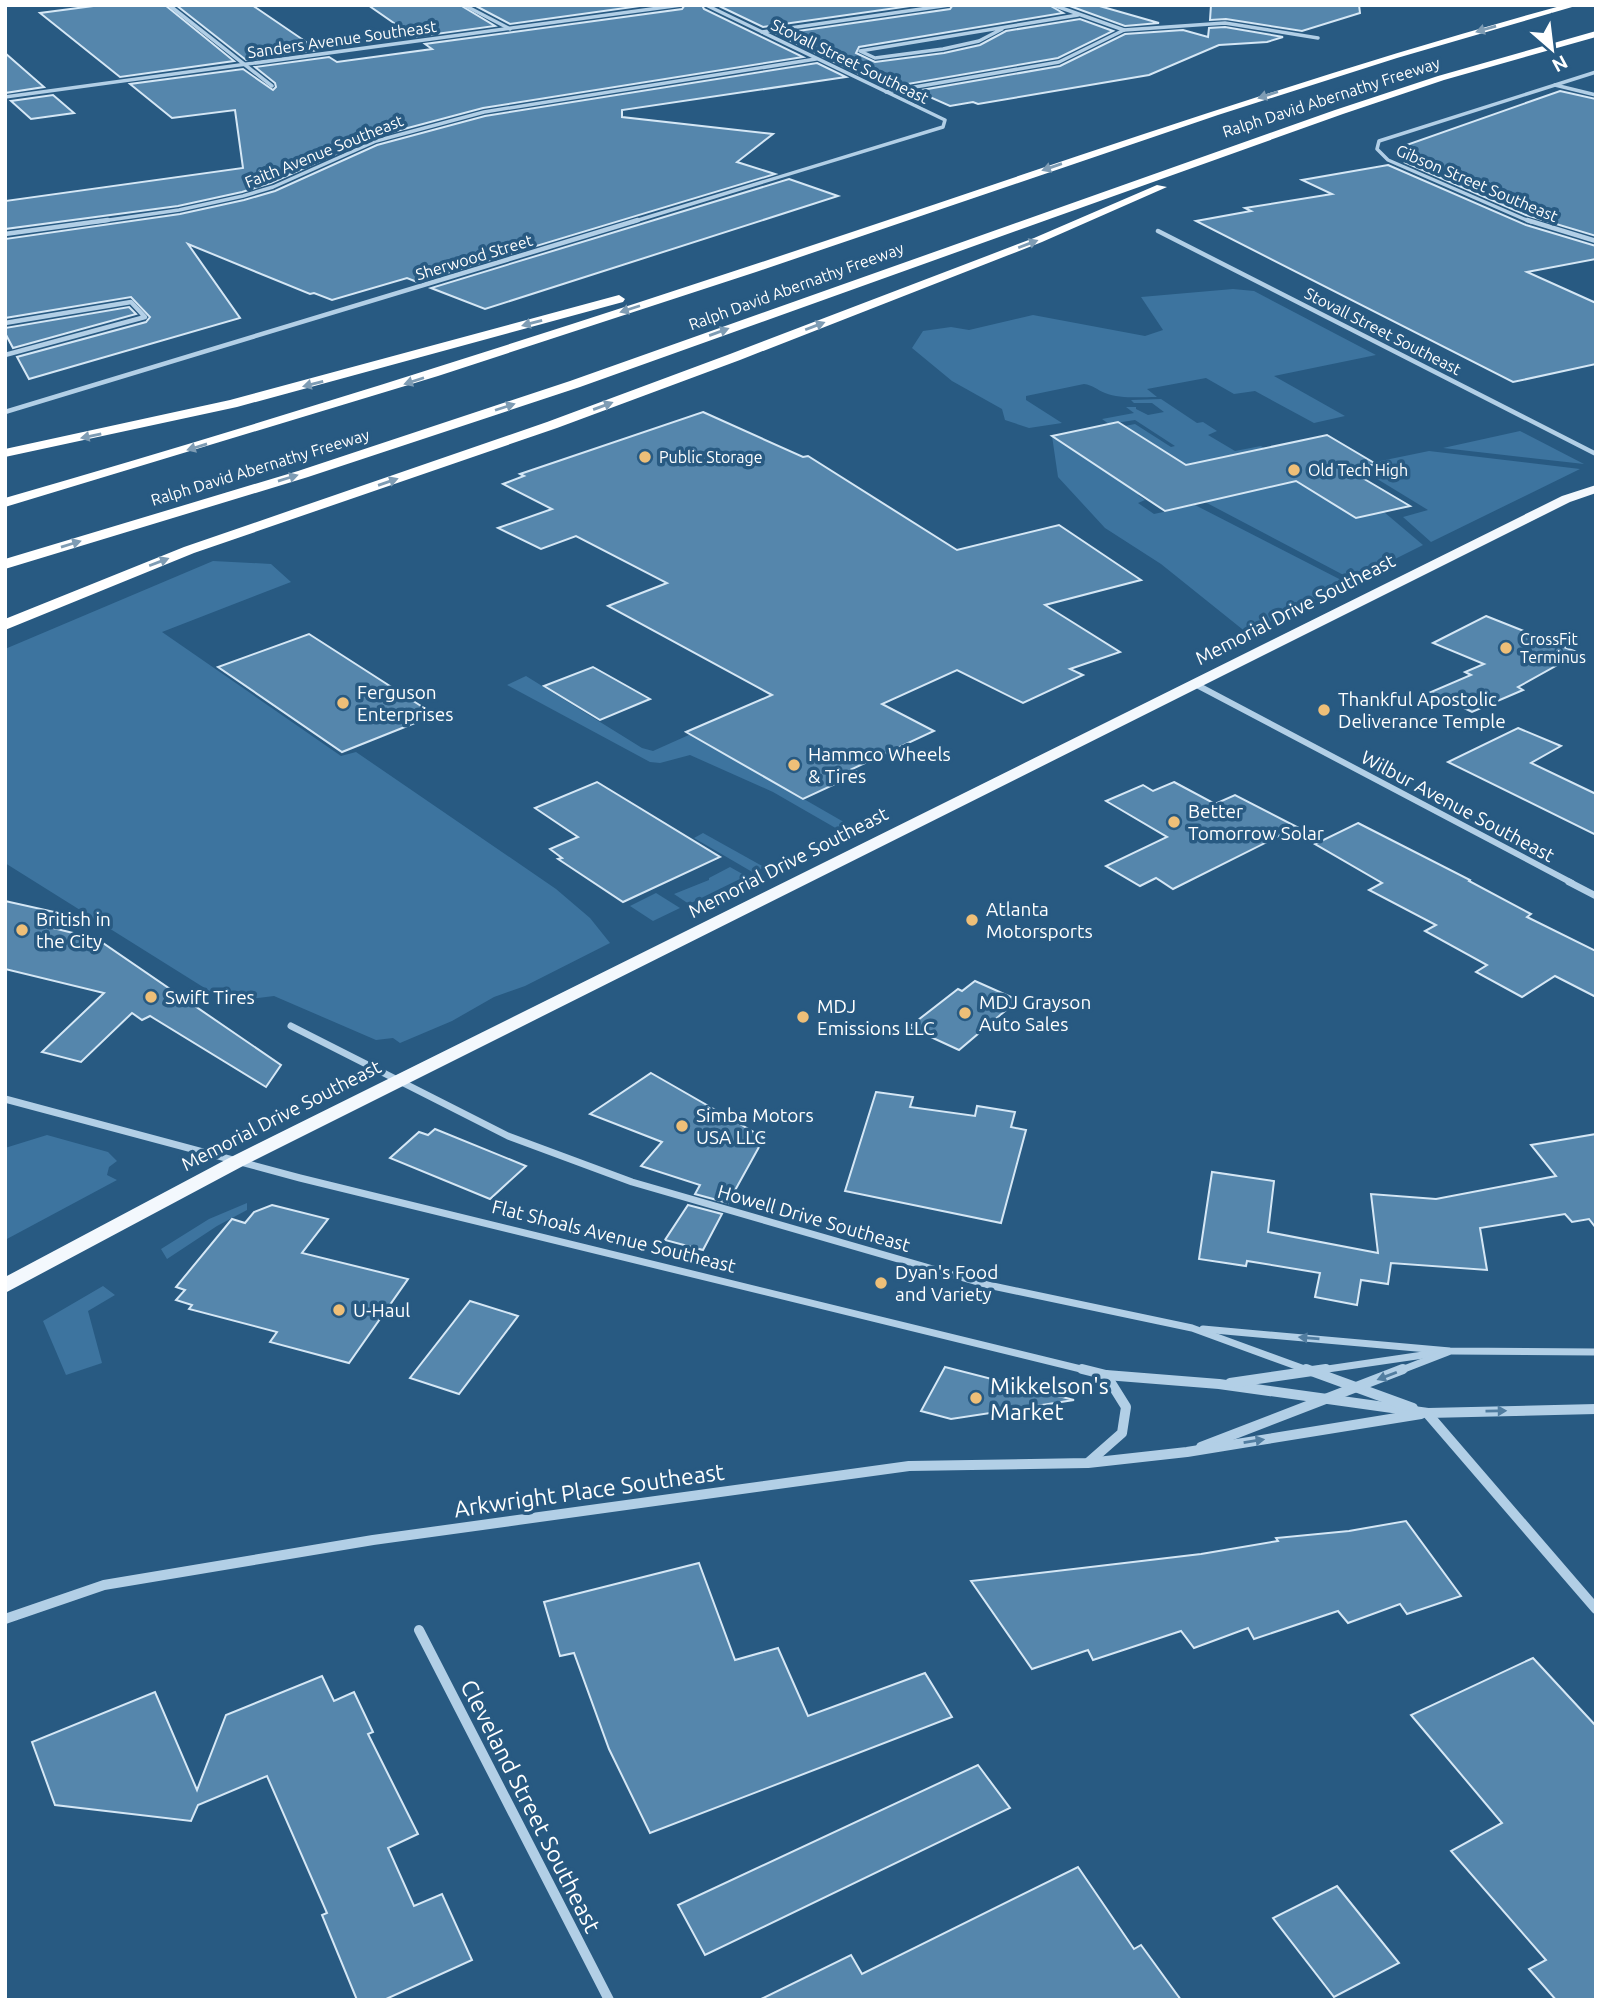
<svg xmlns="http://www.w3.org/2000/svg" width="1601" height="2005" viewBox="0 0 1601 2005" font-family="Ubuntu,sans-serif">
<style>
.green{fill:#3d749f}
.building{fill:#5586ac;stroke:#d5e7f5;stroke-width:2}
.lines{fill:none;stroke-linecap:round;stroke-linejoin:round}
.minor-far4{stroke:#b2cfe6;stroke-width:3.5}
.minor-far3{stroke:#b2cfe6;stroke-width:4.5}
.minor-far2{stroke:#b2cfe6;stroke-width:6}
.minor-far1{stroke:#b2cfe6;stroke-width:7}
.minor{stroke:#b2cfe6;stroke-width:10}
.primary{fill:#f3f8fd;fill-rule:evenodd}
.motorway{fill:#fff;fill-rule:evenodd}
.oneway{fill:#7e9cb4}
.oneway2{fill:#517da0}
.poi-dot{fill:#eebf78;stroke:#285a82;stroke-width:2.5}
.labels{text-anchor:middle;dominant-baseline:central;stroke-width:7;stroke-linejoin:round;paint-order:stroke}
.far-street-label{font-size:16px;fill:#fff;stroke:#285a82}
.far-poi-label{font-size:16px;fill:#fff;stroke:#285a82;text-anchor:start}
.street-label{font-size:19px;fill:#fff;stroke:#285a82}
.poi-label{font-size:19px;fill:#fff;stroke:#285a82;text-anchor:start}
.near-poi-label{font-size:23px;fill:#fff;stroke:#285a82;text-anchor:start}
.near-street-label{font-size:23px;fill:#fff;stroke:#285a82}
</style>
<rect width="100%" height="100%" fill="#285a82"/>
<g class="green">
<path d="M1233,289L1254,291L1376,355L1274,376L1345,416L1314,423L1255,391L1234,394L1206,378L1147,389L1157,397C1141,397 1120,399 1105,393C1097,390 1093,385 1084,384L1026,396V400L1062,423L1029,428L1005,420L1002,409L952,381L912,348L923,331L951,327L969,330L1033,315L1145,336L1163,330L1141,297Z"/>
<polygon points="1161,399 1197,423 1203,422 1217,431 1208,435 1235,451 1261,446 1265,449 1221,457 1208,479 1125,426 1135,424 1171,447 1175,446 1135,420 1109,424 1102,419 1134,413 1126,407 1136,407 1136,409 1148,415 1164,412 1152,403 1134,403 1131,400"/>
<polygon points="1520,431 1584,464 1443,448"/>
<polygon points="1052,436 1139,494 1138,495 1145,500 1138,503 1154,514 1195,505 1347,583 1247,633 1161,564 1105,528 1058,477"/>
<polygon points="1429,451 1580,469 1431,542 1403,517 1428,510 1356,466"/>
<polygon points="1293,480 1356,518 1384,512 1423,545 1353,580 1205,502"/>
<polygon points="213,561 271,564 291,582 162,632 341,756 356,752 556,889 590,918 610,943 525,986 494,997 452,1021 400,1043 393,1038 376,1040 274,996 227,1002 5,863 5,649"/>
<polygon points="526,676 642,748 653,751 691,734 849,825 839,830 773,792 690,755 660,763 650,762 507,685"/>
<polygon points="703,833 764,867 754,873 694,838"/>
<polygon points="730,867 746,876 689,904 674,894 709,880 709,878"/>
<polygon points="656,893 680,908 653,921 630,906"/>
<polygon points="47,1135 108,1152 117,1161 109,1167 107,1175 117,1180 5,1240 5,1148"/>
<polygon points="247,1203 247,1210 217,1226 167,1259 161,1249 209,1219"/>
<polygon points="103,1286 115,1295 88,1311 102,1363 66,1375 43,1321"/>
</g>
<g class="building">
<polygon points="101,5 165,5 234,61 120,77 40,13"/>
<polygon points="176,5 252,5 318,50 246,60"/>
<polygon points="368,5 460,5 495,26 414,37"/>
<polygon points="474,5 647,5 510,24"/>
<polygon points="685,5 702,5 704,9 803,57 483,108 374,137 271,183 242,192 178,206 5,229 5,201 243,168 235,110 172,118 130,84 243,69 273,90 276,87 275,83 255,67 329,57 337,62 432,49 425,44 682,9"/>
<polygon points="717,5 917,5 763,27"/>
<polygon points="953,5 1049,5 1063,13 859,47 856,53 875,62 944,53 980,45 1006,31 1080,19 1113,31 1058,58 902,85 874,73 861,75 777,34 950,9"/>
<polygon points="1067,5 1096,5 1159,23 1125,26"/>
<polygon points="1211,5 1359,5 1360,13 1302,31 1226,19 1210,20"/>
<polygon points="1225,27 1283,37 1267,42 1219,45 1149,75 978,104 973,102 950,106 916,91 1060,66 1125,34 1183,30 1208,37 1209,28"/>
<polygon points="5,53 44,87 5,93"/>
<polygon points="817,63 846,77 622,110 622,117 773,134 737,162 775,174 417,282 407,278 332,300 314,293 310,294 188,244 240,318 29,379 17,357 146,322 150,317 131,297 5,318 5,239 180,214 244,200 275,191 377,145 485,116"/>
<polygon points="1560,91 1596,99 1596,236 1526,215 1404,162 1407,162 1398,148"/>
<polygon points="53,95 74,113 31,119 11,101"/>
<polygon points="1388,165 1526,225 1596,246 1596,259 1527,272 1596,303 1596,364 1513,382 1196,221 1251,211 1245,208 1332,194 1302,180"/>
<polygon points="789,179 838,196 485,309 431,288"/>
<polygon points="129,307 136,314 13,348 5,333 5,328"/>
<polygon points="703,412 803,457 808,456 957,550 1059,525 1141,580 1045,605 1120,652 1070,669 1083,675 1023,703 957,670 882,704 934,731 852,769 859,773 803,799 686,732 772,695 608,606 667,583 576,536 541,549 498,528 552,509 503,484 524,476 520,474"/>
<polygon points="1118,422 1186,465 1327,435 1376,464 1349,470 1410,506 1356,518 1296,481 1165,511 1052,436"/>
<polygon points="1486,616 1579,653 1518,687 1523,690 1472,712 1431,692 1471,675 1465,672 1484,664 1433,643"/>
<polygon points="309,634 435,715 342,752 218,667"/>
<polygon points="593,667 650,699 600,720 544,686"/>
<polygon points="1518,728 1561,746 1531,763 1596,794 1596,835 1448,762"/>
<polygon points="597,782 720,857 623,902 558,859 562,858 550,849 578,837 535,808"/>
<polygon points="1174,782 1215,804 1235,795 1297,827 1173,889 1156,878 1140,886 1106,866 1167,837 1106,801 1143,785 1153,791"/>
<polygon points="1358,823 1470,880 1469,881 1531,914 1527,917 1596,951 1596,997 1555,976 1522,997 1476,972 1487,965 1425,931 1436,925 1369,890 1382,883 1315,844"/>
<polygon points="5,901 59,913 45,926 97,939 281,1065 266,1087 150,1016 142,1020 132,1013 81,1062 42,1052 104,993 5,969"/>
<polygon points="975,981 1018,1000 959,1050 909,1027 958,989 962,991"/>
<polygon points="651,1073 764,1138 728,1203 695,1194 700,1185 641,1166 662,1142 590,1114"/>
<polygon points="876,1092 913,1097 910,1107 975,1116 977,1106 1015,1112 1011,1127 1026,1130 1001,1223 845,1191"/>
<polygon points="435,1129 526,1166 490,1199 390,1158 419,1132 428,1135"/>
<polygon points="1596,1134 1596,1228 1589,1219 1572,1222 1565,1214 1480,1228 1487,1270 1391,1263 1388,1284 1361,1280 1357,1305 1315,1297 1320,1273 1247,1261 1246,1266 1199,1259 1212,1172 1274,1181 1268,1232 1378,1253 1371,1194 1436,1199 1556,1176 1531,1145"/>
<polygon points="272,1205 328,1219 302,1253 408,1279 349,1363 270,1342 277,1332 189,1309 192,1305 176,1300 185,1290 176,1287 232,1219 245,1223 254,1212"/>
<polygon points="688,1205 722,1214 703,1250 665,1240"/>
<polygon points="470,1301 518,1316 459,1394 410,1378"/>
<polygon points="945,1367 1074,1400 951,1419 921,1411"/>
<polygon points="1406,1521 1461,1596 1407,1614 1400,1604 1348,1623 1338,1611 1254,1639 1248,1628 1194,1648 1181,1631 1093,1660 1088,1650 1032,1669 971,1581 1201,1554 1278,1541 1276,1538 1349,1531"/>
<polygon points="699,1563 735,1660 778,1648 808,1716 925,1673 952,1717 650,1833 609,1749 574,1653 560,1656 544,1602"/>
<polygon points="1533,1658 1596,1726 1596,2000 1556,2000 1529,1969 1546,1960 1451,1851 1502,1823 1411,1715"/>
<polygon points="322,1676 334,1701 354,1692 373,1732 368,1734 418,1834 388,1848 414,1906 442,1894 472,1960 384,2000 357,2000 322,1915 327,1913 267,1776 198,1805 191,1821 55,1805 32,1742 155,1692 197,1790 226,1715"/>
<polygon points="978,1765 1010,1808 705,1955 678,1905"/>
<polygon points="1078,1867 1134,1949 1141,1945 1181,2000 759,2000 851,1955 862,1974"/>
<polygon points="1337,1886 1399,1963 1334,1997 1273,1918"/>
</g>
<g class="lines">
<g class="minor-far4">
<polyline points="169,5 272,86"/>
<polyline points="464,5 510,29"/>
<polyline points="1053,5 1124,30"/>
<polyline points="1002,29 979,41 943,49 875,58 860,51 1078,15"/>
<polyline points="762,32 949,5"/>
<polyline points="1555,85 1596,95"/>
<polyline points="886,92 1059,62 1124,30 1225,23 1318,38"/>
<polyline points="5,97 681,5"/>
<polyline points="95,222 179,210 243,196 273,187 376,141 484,112 816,59"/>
<polyline points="632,222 943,127 945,120 706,5"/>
<polyline points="1531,222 1388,160 1377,149 1379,141 1596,72"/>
</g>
<g class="minor-far3">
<polyline points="1527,220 1596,241"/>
<polyline points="1158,231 1596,454"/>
<polyline points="5,234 108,220"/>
<polyline points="5,323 131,302 145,317 5,355"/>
<polyline points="5,412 638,220"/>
</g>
<polyline class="minor-far2" points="1195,684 1572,883"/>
<g class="minor-far1">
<polyline points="1569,882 1596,896"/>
<polyline points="291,1026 508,1136 632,1182 988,1285 1192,1328 1310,1371"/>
<polyline points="5,1099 300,1178 1089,1371"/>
<polyline points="1203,1329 1450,1351 1596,1352"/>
<polyline points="1314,1371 1437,1353"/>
<polyline points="1399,1371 1448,1352"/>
</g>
<g class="minor">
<polyline points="1082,1369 1106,1375 1219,1384 1428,1413 1596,1409"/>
<polyline points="1306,1369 1413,1408"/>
<polyline points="1230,1383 1326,1369"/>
<polyline points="1427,1413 1596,1609"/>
<polyline points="1201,1447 1403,1369"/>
<polyline points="1089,1462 1122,1433 1126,1407 1106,1375"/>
<polyline points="5,1619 104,1585 373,1540 909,1466 1088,1463 1187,1452 1421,1414"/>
<polyline points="419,1630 609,2000"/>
</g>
<polygon class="primary" points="1596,485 1596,493 1570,502 243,1166 5,1293 5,1277 229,1158 1562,496"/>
<g class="motorway">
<path d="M1564,5H1579L1397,58L1218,115L756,272L438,376L5,507V498C289,416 571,326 852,232C1088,153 1323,71 1564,5Z"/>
<polygon points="1596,31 1596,37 1444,80 1343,114 580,387 308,477 5,569 5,559 298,471 570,381 1335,110 1438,76"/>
<polygon points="1157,185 1167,187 1042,242 740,360 557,428 194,553 5,630 5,619 184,547 547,422 730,354 1034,238"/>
<polygon points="619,295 625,299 623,302 237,407 5,457 5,449 230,400"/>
</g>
</g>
<defs><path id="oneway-solid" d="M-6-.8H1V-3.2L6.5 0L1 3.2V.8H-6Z" transform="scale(1.75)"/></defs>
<g class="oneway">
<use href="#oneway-solid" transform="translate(1486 29) rotate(164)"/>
<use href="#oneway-solid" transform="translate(1268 95) rotate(162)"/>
<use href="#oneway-solid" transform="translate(1052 167) rotate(161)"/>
<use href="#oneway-solid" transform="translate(1028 244) rotate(-21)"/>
<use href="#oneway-solid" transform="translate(630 309) rotate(162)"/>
<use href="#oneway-solid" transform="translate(532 323) rotate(165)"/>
<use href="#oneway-solid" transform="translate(815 326) rotate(-21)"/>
<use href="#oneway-solid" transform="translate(719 332) rotate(-20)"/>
<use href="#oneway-solid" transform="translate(414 381) rotate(162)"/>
<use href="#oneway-solid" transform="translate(313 384) rotate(166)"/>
<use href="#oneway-solid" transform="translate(603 406) rotate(-20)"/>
<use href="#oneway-solid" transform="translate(505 407) rotate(-18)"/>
<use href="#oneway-solid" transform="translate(91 436) rotate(168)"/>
<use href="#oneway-solid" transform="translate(197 447) rotate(163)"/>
<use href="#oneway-solid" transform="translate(288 478) rotate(-17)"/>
<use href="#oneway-solid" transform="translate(388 482) rotate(-19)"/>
<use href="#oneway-solid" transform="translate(71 544) rotate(-17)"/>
<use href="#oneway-solid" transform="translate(159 562) rotate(-21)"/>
</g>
<g class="oneway2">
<use href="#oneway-solid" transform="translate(1309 1338) rotate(-175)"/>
<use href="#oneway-solid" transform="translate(1387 1376) rotate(159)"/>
<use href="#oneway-solid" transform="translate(1496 1411) rotate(-1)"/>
<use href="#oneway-solid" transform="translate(1254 1441) rotate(-9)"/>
</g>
<g class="poi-dot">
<circle cx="645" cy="457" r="7"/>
<circle cx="1294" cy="470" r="7"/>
<circle cx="1506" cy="648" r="7"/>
<circle cx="343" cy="703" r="7"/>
<circle cx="1324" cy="710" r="7"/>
<circle cx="794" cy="765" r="7"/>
<circle cx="1174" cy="822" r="7"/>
<circle cx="972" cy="920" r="7"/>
<circle cx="22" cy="930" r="7"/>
<circle cx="151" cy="997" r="7"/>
<circle cx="965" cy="1013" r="7"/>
<circle cx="803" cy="1017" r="7"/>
<circle cx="682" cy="1126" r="7"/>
<circle cx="881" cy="1283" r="7"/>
<circle cx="339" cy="1310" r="7"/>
<circle cx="976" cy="1398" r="7"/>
</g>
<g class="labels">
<g class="far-street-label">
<text transform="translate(342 39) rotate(-8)">Sanders Avenue Southeast</text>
<text transform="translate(850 61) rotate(26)">Stovall Street Southeast</text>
<text transform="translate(1331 97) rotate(-18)">Ralph David Abernathy Freeway</text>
<text transform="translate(324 151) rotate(-22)">Faith Avenue Southeast</text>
<text transform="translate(1477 183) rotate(23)">Gibson Street Southeast</text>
<text transform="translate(474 257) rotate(-17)">Sherwood Street</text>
<text transform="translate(796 286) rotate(-20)">Ralph David Abernathy Freeway</text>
<text transform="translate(1383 331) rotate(27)">Stovall Street Southeast</text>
<text transform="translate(260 467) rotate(-17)">Ralph David Abernathy Freeway</text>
</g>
<g class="far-poi-label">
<text x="659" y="457">Public Storage</text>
<text x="1308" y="470">Old Tech High</text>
<text x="1520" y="639">CrossFit<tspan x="1520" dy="18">Terminus</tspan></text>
</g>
<g class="street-label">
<text transform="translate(1295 609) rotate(-27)">Memorial Drive Southeast</text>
<text transform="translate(1458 806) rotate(28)">Wilbur Avenue Southeast</text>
<text transform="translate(788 862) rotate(-27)">Memorial Drive Southeast</text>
<text transform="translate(281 1115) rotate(-27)">Memorial Drive Southeast</text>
<text transform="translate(814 1218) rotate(16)">Howell Drive Southeast</text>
<text transform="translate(614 1236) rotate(14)">Flat Shoals Avenue Southeast</text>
</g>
<g class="poi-label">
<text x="357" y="692">Ferguson<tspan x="357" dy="22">Enterprises</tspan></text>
<text x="1338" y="699">Thankful Apostolic<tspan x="1338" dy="22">Deliverance Temple</tspan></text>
<text x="808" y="754">Hammco Wheels<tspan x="808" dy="22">&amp; Tires</tspan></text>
<text x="1188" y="811">Better<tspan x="1188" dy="22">Tomorrow Solar</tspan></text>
<text x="986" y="909">Atlanta<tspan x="986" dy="22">Motorsports</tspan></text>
<text x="36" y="919">British in<tspan x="36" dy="22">the City</tspan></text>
<text x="165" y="997">Swift Tires</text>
<text x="979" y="1002">MDJ Grayson<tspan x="979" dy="22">Auto Sales</tspan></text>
<text x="817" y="1006">MDJ<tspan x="817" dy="22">Emissions LLC</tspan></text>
<text x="696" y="1115">Simba Motors<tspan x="696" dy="22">USA LLC</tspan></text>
<text x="895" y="1272">Dyan's Food<tspan x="895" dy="22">and Variety</tspan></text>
<text x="353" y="1310">U-Haul</text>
</g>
<g class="near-poi-label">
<text x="990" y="1385">Mikkelson's<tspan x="990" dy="26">Market</tspan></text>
</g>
<g class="near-street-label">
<text transform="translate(589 1490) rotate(-8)">Arkwright Place Southeast</text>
<text transform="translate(531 1806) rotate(63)">Cleveland Street Southeast</text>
</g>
</g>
<rect width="1601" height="2005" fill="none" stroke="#ffffff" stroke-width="14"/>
<g transform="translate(1552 49) rotate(152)" stroke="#285a82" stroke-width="5" paint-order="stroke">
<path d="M0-5L12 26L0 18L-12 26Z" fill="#ffffff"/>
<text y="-10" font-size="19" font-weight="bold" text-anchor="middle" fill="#ffffff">N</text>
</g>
</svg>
